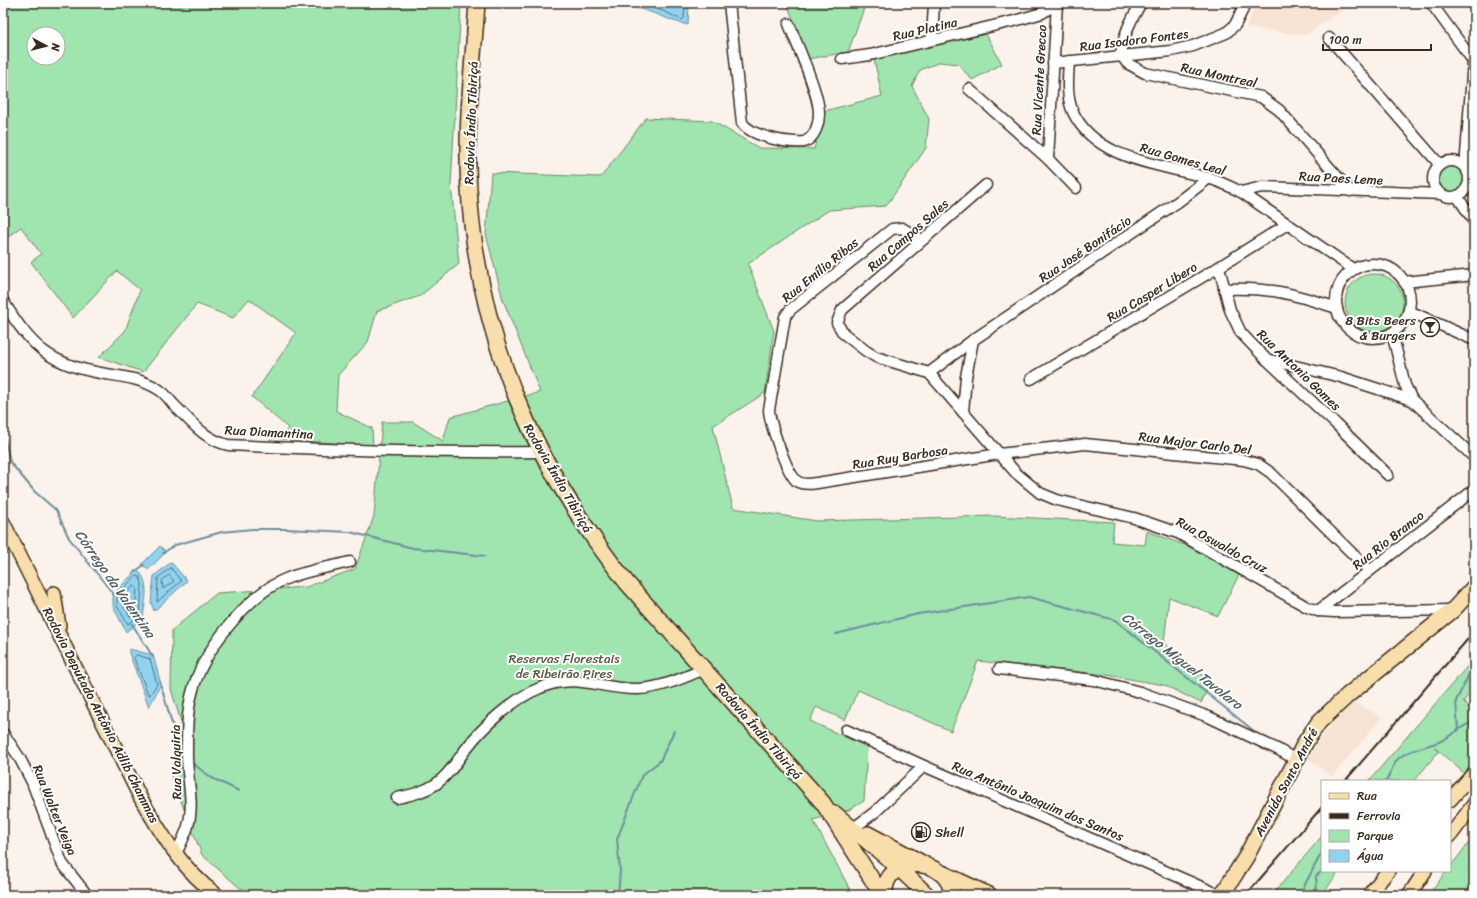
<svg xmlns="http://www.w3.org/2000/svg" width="1477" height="898" viewBox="0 0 1477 898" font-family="Sriracha,sans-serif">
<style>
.built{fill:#f7e3d3}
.green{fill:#a0e4b0;stroke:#6e8767;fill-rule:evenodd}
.water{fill:#8fd3f1;stroke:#6d8f9d}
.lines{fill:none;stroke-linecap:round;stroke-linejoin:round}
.shore{stroke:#5d6e72;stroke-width:1}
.stream{stroke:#6d8f9d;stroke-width:2}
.minor-casing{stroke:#3b2a1e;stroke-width:13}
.major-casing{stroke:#3b2a1e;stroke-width:16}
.highway-casing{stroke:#3b2a1e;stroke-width:18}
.minor{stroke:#fff;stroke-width:10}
.major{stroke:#f8deab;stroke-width:13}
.highway{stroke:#f8deab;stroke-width:15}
.rail{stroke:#3b2a1e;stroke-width:2}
.labels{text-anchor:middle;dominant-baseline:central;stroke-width:4;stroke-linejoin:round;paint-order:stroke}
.street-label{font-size:13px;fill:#3b2a1e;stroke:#fff}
.poi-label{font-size:13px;fill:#3b2a1e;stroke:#fff;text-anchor:end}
.park-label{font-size:13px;fill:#545842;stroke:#fff}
.water-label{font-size:14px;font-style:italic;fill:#545d5d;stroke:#fff}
</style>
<rect width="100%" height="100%" fill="#fbf2eb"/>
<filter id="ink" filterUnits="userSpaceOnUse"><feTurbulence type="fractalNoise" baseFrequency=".025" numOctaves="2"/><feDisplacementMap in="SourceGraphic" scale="8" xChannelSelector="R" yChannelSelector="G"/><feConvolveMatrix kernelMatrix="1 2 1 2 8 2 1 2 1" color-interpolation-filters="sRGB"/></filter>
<g filter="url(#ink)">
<g class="built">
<polygon points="1256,3 1353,3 1306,35 1246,28"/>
<polygon points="1353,702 1382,717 1332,777 1306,757 1344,707"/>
</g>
<g class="green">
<path d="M3,3H461L451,185L459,264L420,296L377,311L368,342L338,375L336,411L372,428L373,446L280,439L288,428L252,397L296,333L249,299L233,318L197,304L143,372L99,357L125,331L140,290L117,271L73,318L31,262L41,254L21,227L3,240ZM34,34H58V58H34Z"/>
<polygon points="787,3 866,3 848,52 808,59"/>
<polygon points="986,34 1002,64 972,80 958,64 940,62 920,70 912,86 929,119 926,148 886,206 829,210 748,264 774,331 765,393 713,426 733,508 817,521 994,516 1114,522 1112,542 1145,545 1147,531 1190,547 1239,575 1218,616 1169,597 1164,643 1211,682 1201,703 1164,685 1107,675 978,661 951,731 858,690 845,720 816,707 810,721 867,747 864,801 849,810 813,820 853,895 256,895 240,888 202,855 170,773 190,752 171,689 172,630 217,593 306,587 355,569 374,516 382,422 413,422 443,441 450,417 540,392 503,300 486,234 491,173 601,177 646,118 712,121 759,148 814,149 824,111 882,96 874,59"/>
<circle cx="1450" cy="180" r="14"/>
<circle cx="1374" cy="303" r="29"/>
<polygon points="1471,662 1474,665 1474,688 1463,702 1474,712 1474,763 1465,774 1434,747 1438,752 1414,781 1369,781"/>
<polygon points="1322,836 1322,871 1339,871 1322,895 1272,895"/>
<polygon points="1474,836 1474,895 1428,895 1447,871 1450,871 1450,867"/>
</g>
<g class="water">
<path d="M630,3H689L688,25C669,21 652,11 633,7Z"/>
<polygon points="160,546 166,552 148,570 142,564"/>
<polygon points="171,562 187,581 154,611 151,602 154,576"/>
<path d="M137,570C151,581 145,601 143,618L126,632L113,606V594Z"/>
<polygon points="129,649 153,655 161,684 149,707 129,653"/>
</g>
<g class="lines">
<g class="shore">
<polyline points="635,3 663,11 682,20 684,18 685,3"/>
<polygon points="171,568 181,581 157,602 158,578"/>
<polygon points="169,575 174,581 163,589 162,581"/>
<polygon points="136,576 140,577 142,584 140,615 128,624 117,606 117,596"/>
<polygon points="134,586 137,588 135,613 130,617 122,604 122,598"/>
<polygon points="137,655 150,659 157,684 150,695 148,694 134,658"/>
</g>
<g class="stream">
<polyline points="3,430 10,462 35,492 56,510 69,538 114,595"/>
<polyline points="163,553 175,545 222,532 252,529 286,529 350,532 413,548 485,556"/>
<polyline points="133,573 144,565"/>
<polyline points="132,624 153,657"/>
<polyline points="836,634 918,614 1029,597 1115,620 1254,731"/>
<polyline points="160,682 175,734 180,742"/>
<polyline points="1458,731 1456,701 1474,664"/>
<polyline points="191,762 212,778 239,791"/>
<path d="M1386,781C1390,775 1393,764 1398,759C1410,748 1429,747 1443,740C1454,734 1463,724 1474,722"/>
<polyline points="1303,888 1305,895"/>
<polyline points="618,895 620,871 617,839 642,775 660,761 674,731"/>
<polyline points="1295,895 1303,888 1322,852"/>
<polyline points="1317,895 1316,876 1322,871"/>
</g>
<g class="minor-casing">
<g id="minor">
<path d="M729,3L742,123C753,137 786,143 804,142C815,138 819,124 819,113C819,93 797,45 789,24"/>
<path d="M1141,3C1131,20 1123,35 1121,55L1127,63L1145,73L1261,97L1279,110L1350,191"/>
<polyline points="1431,3 1474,62"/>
<polyline points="1329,38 1440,165"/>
<polyline points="932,40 934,3"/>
<polyline points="842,59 870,55 1014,21 1042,13 1057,3"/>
<path d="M1069,61C1068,78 1066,97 1073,112C1096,161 1162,164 1208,178C1219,181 1231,187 1241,192L1353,269"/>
<polyline points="1053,63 1171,51 1193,46 1226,33 1235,25 1246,3"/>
<polyline points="969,89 1048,159 1076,188"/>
<polyline points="1048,159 1057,3"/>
<circle cx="1451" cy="179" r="18"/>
<polyline points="1465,168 1473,61"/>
<polyline points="986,185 842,310 837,323 843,333 866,351 876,357 929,373 1016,473 1040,493 1057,500 1134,518 1178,533 1307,607 1318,611 1335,612 1453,610"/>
<polyline points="1241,192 1262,187 1441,194"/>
<polyline points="1457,196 1474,221"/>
<path d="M922,240L902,228L892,229L790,310L785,317L769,410C770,424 787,475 798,482C804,485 811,484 817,483L999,454L1085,444L1244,460L1258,464L1271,473L1369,570"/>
<circle cx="1373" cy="301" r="37"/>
<polyline points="1219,267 1230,310 1241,333 1266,359 1336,424 1388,475"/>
<polyline points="1404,282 1474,275"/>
<path d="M1224,289C1270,287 1294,294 1337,308"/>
<path d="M3,301C32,348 50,365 106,374C125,377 142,379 158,389C164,392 169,399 173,404C191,421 203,439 228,445C332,450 436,453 540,452"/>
<polyline points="1409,311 1474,340"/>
<polyline points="1392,333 1405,385 1412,400 1474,457"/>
<polyline points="1266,359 1341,377 1412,400"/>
<polyline points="929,373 973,340 1179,201 1209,178"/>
<polyline points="1031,379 1219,267 1286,225"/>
<polyline points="963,412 966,377 973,340"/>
<polyline points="1318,611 1474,490"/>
<polyline points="999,669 1094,680 1140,692 1209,717 1279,750 1296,760"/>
<polyline points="846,730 924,766 1220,895"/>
<polyline points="3,733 19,757 32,782 62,863 87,895"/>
<path d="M397,798C411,795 424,792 436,784C449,775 457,761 466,749C482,727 514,698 540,688C578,672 601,690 638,689C661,688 683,678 704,669"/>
<polyline points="855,827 875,812 924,766"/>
<path d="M176,854C180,845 185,836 188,826C195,802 186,775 187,751C187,732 187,712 192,693C202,652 248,593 288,578C308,570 330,567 350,562"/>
</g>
</g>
<g class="major-casing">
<g id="major">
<path d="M3,522L140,797C161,833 182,870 217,895"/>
<polyline points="54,593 59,626"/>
<polyline points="1450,800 1474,773"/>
<polyline points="1450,836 1474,804"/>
<polyline points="1369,895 1388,871"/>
<polyline points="1409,895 1425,871"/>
</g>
</g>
<g class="highway-casing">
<g id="highway">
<path d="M477,3C473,65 465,127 469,189C478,339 535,467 627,583L823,803L882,895"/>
<polyline points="834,813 899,868 927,895"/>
<polyline points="868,834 924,864"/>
<polyline points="942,873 989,895"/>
<path d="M885,895C882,854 949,855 952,895"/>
<polyline points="1222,895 1246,857 1306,741 1319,722 1348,695 1453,610 1474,587"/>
</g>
</g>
<use href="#minor" class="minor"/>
<use href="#major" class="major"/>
<use href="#highway" class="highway"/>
<g class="rail">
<polyline points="1345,781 1474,632"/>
<polyline points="1246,895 1322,807"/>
</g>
</g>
</g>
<defs>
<g id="bar-ring" transform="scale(1)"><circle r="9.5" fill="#fff" stroke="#3b2a1e" stroke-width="1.5"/><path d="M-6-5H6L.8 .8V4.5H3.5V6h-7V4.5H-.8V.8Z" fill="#3b2a1e"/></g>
<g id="fuel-ring" transform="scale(1)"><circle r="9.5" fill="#fff" stroke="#3b2a1e" stroke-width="1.5"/><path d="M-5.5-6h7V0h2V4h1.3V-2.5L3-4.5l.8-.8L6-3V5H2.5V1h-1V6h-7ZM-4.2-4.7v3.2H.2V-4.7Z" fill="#3b2a1e"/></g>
</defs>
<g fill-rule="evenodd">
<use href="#bar-ring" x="1430" y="327"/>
<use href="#fuel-ring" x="921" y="832"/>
</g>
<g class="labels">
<g class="street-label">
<text transform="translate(925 29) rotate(-13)">Rua Platina</text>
<text transform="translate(1134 40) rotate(-7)">Rua Isodoro Fontes</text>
<text transform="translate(1219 75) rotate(12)">Rua Montreal</text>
<text transform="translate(1039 80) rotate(-87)">Rua Vicente Grecco</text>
<text transform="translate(471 123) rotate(-88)">Rodovia Índio Tibiriçá</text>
<text transform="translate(1183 159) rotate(16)">Rua Gomes Leal</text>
<text transform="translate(1341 178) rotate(3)">Rua Paes Leme</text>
<text transform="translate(908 235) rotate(-41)">Rua Campos Sales</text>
<text transform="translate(1085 249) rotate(-34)">Rua José Bonifácio</text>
<text transform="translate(820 270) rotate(-39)">Rua Emílio Ribas</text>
<text transform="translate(1152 292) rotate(-31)">Rua Casper Libero</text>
<text transform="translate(1299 370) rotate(44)">Rua Antonio Gomes</text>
<text transform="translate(269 432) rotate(3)">Rua Diamantina</text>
<text transform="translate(1195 443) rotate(7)">Rua Major Carlo Del</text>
<text transform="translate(900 457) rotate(-9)">Rua Ruy Barbosa</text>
<text transform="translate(558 478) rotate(60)">Rodovia Índio Tibiriçá</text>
<text transform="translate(1388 540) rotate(-38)">Rua Rio Branco</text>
<text transform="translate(1222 545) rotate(29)">Rua Oswaldo Cruz</text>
<text transform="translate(101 715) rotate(63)">Rodovia Deputado Antônio Adlib Chammas</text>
<text transform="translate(759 731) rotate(49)">Rodovia Índio Tibiriçá</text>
<text transform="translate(176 762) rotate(-91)">Rua Valquiria</text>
<text transform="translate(1286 782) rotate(-62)">Avenida Santo André</text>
<text transform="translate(1038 801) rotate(23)">Rua Antônio Joaquim dos Santos</text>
<text transform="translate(55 810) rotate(68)">Rua Walter Veiga</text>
</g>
<g class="poi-label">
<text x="1416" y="320">8 Bits Beers<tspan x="1416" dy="15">&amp; Burgers</tspan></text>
<text x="935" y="832" text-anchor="start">Shell</text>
</g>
<g class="park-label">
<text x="564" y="658">Reservas Florestais<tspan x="564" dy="15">de Ribeirão Pires</tspan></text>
</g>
<g class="water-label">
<text transform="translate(115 584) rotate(55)">Córrego da Valentina</text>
<text transform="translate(1182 661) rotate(38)">Córrego Miguel Tavolaro</text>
</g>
</g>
<rect width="1477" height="898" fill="none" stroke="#fff" stroke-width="16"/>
<rect x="8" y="8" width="1461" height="882" fill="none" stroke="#3b2a1e" stroke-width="1.5" filter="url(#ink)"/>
<rect x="1321" y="780" width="130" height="92" fill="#ffffff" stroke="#b1aaa5"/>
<rect x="1329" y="793" width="20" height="6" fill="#f8deab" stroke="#b1aaa5"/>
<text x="1357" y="800" font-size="12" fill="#3b2a1e">Rua</text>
<rect x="1329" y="813" width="20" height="6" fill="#3b2a1e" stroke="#b1aaa5"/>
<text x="1357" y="820" font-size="12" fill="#3b2a1e">Ferrovia</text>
<rect x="1329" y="830" width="20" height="12" fill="#a0e4b0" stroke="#b1aaa5"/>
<text x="1357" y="840" font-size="12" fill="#3b2a1e">Parque</text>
<rect x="1329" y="850" width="20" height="12" fill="#8fd3f1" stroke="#b1aaa5"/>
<text x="1357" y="860" font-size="12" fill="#3b2a1e">Água</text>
<g transform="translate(46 46) rotate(97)"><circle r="19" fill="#ffffff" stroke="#b1aaa5"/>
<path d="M0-3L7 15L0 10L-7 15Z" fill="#3b2a1e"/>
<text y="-6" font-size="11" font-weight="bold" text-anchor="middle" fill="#3b2a1e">N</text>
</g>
<path d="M1323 44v6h108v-6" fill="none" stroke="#3b2a1e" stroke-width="2"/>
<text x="1329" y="44" font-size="12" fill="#3b2a1e" stroke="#ffffff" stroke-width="3" paint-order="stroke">100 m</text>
</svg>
